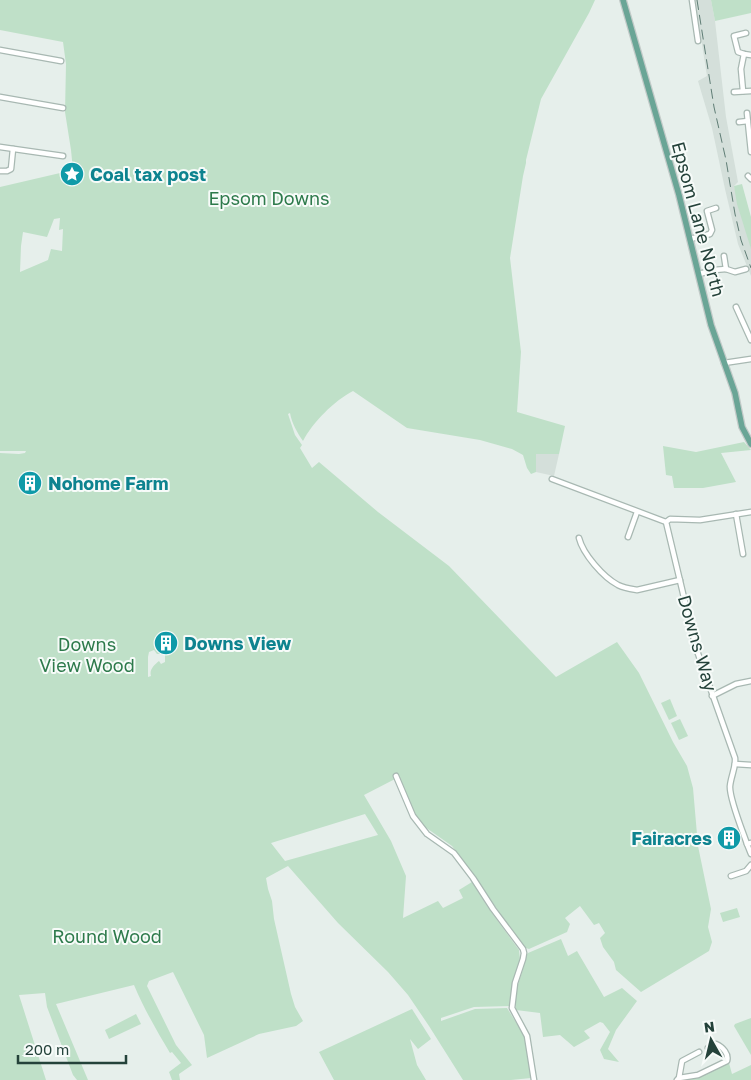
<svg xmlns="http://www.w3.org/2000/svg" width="751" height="1080" viewBox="0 0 751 1080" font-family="'Golos Text',sans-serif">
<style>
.built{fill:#d4dfda}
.green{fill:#bfe0c8;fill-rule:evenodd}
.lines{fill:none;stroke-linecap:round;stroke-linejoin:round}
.minor-casing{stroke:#a8b8b2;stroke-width:7}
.major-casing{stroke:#c2cac8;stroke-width:8}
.minor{stroke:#fff;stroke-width:4.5}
.major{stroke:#6aa596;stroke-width:5.5}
.rail{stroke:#5f7d75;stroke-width:1;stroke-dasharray:10 5;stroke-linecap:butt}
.labels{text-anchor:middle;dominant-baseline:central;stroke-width:4;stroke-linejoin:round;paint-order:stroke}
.culture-label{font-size:18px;font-weight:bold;fill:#0d838f;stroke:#f7fbf9;text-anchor:start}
.park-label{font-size:18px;fill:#2d7a4b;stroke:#f7fbf9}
.street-label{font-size:18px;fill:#24423a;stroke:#f7fbf9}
</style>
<rect width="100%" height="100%" fill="#e6efeb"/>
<g class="built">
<polygon points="695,0 711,0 715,21 726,117 738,182 734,186 751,248 751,276 738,244 725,189 712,128 698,81 707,76"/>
<polygon points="536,454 559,454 554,476 536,472"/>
</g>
<g class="green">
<path d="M0,0H595L589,13L541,99L526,160V163L523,176L510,258L521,352L517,412L565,426L559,454H536V472L531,474L527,468L523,455L512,449L480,440L407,428L353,391C334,401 313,422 303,441C297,432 292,424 290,413L288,414L295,435L302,445L300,448L312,468L319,462L378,512L449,566L556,677L617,642L639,673L673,742L687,766L693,788L698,846L711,909L708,927L712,942L709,951L641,992L616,970L614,962L603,947L600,938L605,933L599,923L594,925L580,906L565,918L570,924L567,932L529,949L523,947L474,875L452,846L425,827L413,816L395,777V779L364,795L391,841L406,876L403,918L438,901L443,908L463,898L459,890L472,882L487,906L519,950L520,959L510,1000V1006L474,1007L441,1018V1021L475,1009L507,1008L525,1037L531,1078L511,1080H463L429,1026L408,995L388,972L338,923L288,866L266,878L268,889L272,901L274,919L291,994L295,1007L303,1021L296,1026L259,1034L207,1058L204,1035L173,972L149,981L147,986L176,1045L192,1065L179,1074L180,1080H172L169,1072L181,1063L172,1052L170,1053C157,1031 144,1009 134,985L56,1004L88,1080H77L73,1075L47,1007L45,993L19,995L46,1080H0V453L19,454L25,453L26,451H0V187L73,170L71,150L65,112L66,64L63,42L0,30ZM60,218L59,230L63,229L62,251L51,249L48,260L20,272L21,246L23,232L47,237L54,219ZM169,646L170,648L172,647L173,650L165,655V662L161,664L159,661C154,665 149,670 151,676L148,677V657L149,652L154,650L157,654C161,654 164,652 167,649V647ZM365,814L378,835L285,861L271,843Z"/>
<polygon points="711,0 751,0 751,13 715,21"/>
<polygon points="742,184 751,217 751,249 737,204 734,186"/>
<polygon points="744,442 751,450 721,453 736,482 703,488 674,488 672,476 666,475 663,446 696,452"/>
<polygon points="670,699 677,716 669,720 661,703"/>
<polygon points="680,719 688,736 679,740 671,723"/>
<polygon points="737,908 740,917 723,922 720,913"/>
<path d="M561,939L568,956L577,951L604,997L622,988L637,1001L616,1030L608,1049L619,1062L604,1059L600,1050L610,1032L603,1023L600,1022L584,1031L590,1038L574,1047L560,1035L543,1037L540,1013L516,1010C513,991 520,982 524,965C525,960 525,957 528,953Z"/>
<polygon points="412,1009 431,1039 418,1049 410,1039 417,1065 426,1080 334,1080 319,1052"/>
<polygon points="136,1014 141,1024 109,1039 105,1030"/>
<polygon points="751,1018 751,1055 734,1026 735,1024"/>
<polygon points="729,1063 732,1074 751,1065 751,1080 687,1080 687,1079 705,1075"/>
</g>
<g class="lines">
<g class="minor-casing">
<g id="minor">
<polyline points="692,0 698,41"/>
<polyline points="746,33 734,36 738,52 744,54 751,55"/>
<polyline points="0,50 61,61"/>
<polyline points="743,91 741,69 744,54"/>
<polyline points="734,92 751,91"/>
<polyline points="0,97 63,108"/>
<polyline points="747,113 751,152"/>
<polyline points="739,122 748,121"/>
<polyline points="0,147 63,156"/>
<polyline points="0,171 7,171 11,169 13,149"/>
<polyline points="748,176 751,179"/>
<polyline points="690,239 710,234 712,230 707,211 716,208"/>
<polyline points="724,256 726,269 735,272 746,269"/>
<polyline points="699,274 714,270 726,269"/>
<polyline points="736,307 751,340"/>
<polyline points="724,363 751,359"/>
<polyline points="552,479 666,522"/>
<polyline points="736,514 743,554"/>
<polyline points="628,537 637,512"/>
<path d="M579,538C583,554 603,577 618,585C624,588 631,589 637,590L680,580"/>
<polyline points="712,696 736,684 751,681"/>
<polyline points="735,764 751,765"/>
<polyline points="396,776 413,816 427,834 454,853 473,878 493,909 523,949 524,953 523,959 515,983 512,1008 527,1036 534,1080"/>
<polyline points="751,843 747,844 751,854"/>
<path d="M747,844C743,832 729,798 730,786C731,776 736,767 735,758L696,648L666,522L670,519L700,520L751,512"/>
<polyline points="731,876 746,871 751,865"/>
<polyline points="679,1078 682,1061 699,1052"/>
<path d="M677,1080L679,1078L698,1075L727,1061C729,1054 723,1047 716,1044L708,1048"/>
</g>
</g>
<g class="major-casing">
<polyline id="major" points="623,0 679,195 711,325 735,393 742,427 751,444"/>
</g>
<use href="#minor" class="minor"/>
<use href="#major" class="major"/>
<polyline class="rail" points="697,0 714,107 726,160 735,214 741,240 751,268"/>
</g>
<defs>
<g id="sight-disc" transform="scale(1.25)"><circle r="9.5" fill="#0f9aa8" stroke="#f7fbf9"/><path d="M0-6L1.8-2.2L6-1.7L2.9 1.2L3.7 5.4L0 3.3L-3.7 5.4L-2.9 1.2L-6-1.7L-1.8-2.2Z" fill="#fff"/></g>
<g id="building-disc" transform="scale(1.25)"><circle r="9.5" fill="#0f9aa8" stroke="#f7fbf9"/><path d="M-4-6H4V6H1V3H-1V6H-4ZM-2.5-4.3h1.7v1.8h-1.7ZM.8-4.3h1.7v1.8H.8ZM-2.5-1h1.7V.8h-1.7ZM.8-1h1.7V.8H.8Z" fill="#fff"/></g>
</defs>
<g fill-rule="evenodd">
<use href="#sight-disc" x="72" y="174"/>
<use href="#building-disc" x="30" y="483"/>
<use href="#building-disc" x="166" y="643"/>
<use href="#building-disc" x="729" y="838"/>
</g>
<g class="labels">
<g class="culture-label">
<text x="90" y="174">Coal tax post</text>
<text x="48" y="483">Nohome Farm</text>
<text x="184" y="643">Downs View</text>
<text x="712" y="838" text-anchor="end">Fairacres</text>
</g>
<g class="park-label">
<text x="269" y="198">Epsom Downs</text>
<text x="87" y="644">Downs<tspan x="87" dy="21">View Wood</tspan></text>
<text x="107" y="936">Round Wood</text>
</g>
<g class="street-label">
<text transform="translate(699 219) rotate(75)">Epsom Lane North</text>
<text transform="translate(698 643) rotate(74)">Downs Way</text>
</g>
</g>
<g transform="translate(711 1040) rotate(352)" stroke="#f7fbf9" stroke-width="4" paint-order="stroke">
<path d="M0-4L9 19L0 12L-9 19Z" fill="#24423a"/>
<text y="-8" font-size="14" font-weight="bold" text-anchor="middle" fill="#24423a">N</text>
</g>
<path d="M18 1055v8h108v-8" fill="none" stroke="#24423a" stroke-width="2.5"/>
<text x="25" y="1055" font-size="15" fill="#24423a" stroke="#f7fbf9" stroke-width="4" paint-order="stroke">200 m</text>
</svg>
